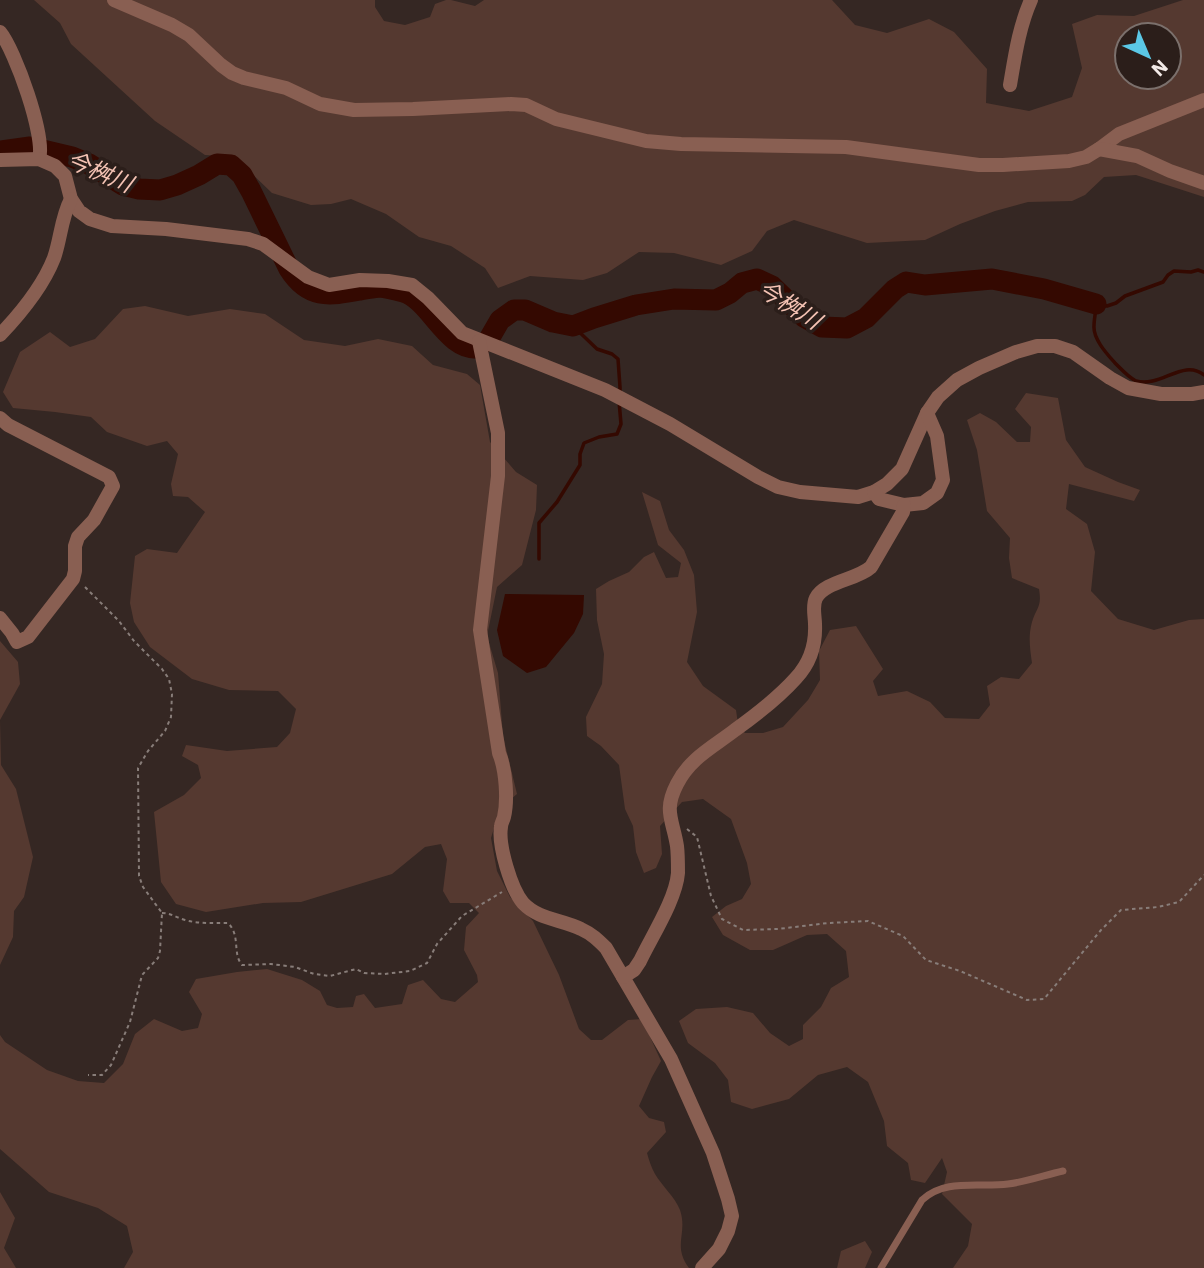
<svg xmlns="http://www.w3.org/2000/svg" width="1204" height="1268" viewBox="0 0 1204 1268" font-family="'IBM Plex Sans','Noto Sans JP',sans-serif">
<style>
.green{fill:#553930;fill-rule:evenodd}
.water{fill:#340901}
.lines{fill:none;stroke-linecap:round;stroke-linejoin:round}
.stream{stroke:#340901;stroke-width:3.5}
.river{stroke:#340901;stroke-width:21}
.path{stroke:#887d79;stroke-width:2;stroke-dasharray:3.5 3.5;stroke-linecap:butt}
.lane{stroke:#895f52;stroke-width:7}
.street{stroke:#895f52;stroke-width:14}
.labels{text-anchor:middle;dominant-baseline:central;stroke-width:7;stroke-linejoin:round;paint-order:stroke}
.water-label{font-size:23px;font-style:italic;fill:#f5c3b4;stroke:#2b1e1a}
</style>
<rect width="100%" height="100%" fill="#352723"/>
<g class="green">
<path d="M34,0H375V7L384,21L405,25L430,17L435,4L446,0H451L475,6L484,0H832L855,25L887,33L929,19L954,32L987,69L986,103L1029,111L1072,97L1082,68L1072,24L1097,15L1134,16L1183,0H1204V197L1136,175L1104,177L1085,195L1072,201L1028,202L995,211L960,224L925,240L867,243L794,220L767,231L752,251L721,265L674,253L639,252L607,273L583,280L530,276L498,288L485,268L451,246L419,237L386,214L351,199L331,204L311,205L272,193L245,167L222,156L205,155L155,121L71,44L60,23ZM1127,35H1169V77H1127Z"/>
<path d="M145,306L188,316L230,309L265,314L304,340L345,346L378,339L412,346L433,365L467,374L480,385L490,442L516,472L537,485L536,510L522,565L497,587L487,636L498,673L503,736L517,794L500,808L491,838L497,871L510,897L533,921L559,975L579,1029L591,1040H602L628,1020L642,1019L661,1061L652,1077L639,1106L649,1118L664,1122L666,1132L647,1153C649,1160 651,1167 655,1174C662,1186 675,1197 680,1210C688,1234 672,1245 689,1268H124L133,1252L127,1226L98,1208L49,1192L0,1149V1035L5,1042L47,1070L78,1081L104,1083L123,1064L135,1034L154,1019L182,1031L198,1028L202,1014L189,992L196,979L237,972L267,969L302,980L320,991L327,1005L337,1008L353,1007L356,996L364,994L375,1008L402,1004L408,985L423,980L441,999L455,1002L478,982L477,975L464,950L466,927L479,913L469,903H450L443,891L447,859L441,844L425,847L392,874L301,902L263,903L206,912L176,904L161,882L154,812L184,795L201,778L198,765L182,756L186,745L227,751L277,747L290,733L296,709L278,691L229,690L192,679L150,647L134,622L130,603L135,556L147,549L177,553L205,512L188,497L173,496L171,484L178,454L167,441L147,446L107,432L91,417L55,412L13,408L3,392L20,352L50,332L70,347L95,339L123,309Z"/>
<path d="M1026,393L1058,398L1066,440L1085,467L1118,482L1140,490L1134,501L1069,484L1066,509L1087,524L1095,552L1091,591L1118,619L1154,630L1189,620L1204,619V1268H953L968,1246L972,1224L942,1194L947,1172L942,1158L925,1183L911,1180L908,1163L887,1146L884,1121L868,1082L847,1067L818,1075L789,1099L752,1109L731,1102L728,1080L715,1063L688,1043L679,1021L696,1009L727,1007L753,1013L770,1033L789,1046L803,1039V1025L821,1007L831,988L849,977L846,951L827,934L807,935L773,950H750L723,935L712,917L726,906L742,899L751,884L747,863L731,819L703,799L682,802L660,826L662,854L656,868L644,873L636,852L633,826L625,809L619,765L601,746L587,736L586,717L602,684L604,654L597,620L596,589L609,581L629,572L644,557L654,552L666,578L678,577L681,563L658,545L642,492L660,501L669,530L684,550L694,575L697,612L687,662L703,686L736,710L738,724L745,733H763L783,727L808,700L820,680L819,651L830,630L856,626L883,669L873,681L878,696L907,691L930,702L945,718L979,719L990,705L987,686L1001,677L1019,679L1032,663C1030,649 1028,636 1032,622C1037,606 1042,607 1039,589L1012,578L1009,558L1010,538L987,511L977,450L967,420L980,413L996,422L1017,442H1030L1031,427L1015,409Z"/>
<polygon points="0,641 18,662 20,684 0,720 1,765 16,789 33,857 24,897 14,911 13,937 0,965"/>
<polygon points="0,1192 15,1218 4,1248 16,1268 0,1268"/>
<polygon points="865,1241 872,1252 865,1268 837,1268 841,1251"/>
</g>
<polygon class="water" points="505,594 584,595 583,614 574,633 546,667 527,673 503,656 497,630"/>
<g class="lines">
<g class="stream">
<path d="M1204,272L1198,270L1191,272L1174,271L1168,275L1163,282L1125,296L1116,303L1107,306L1096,304C1096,312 1094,319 1094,326C1093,339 1107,354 1115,363C1121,369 1129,378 1136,381C1161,388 1183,358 1204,375"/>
<polyline points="573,326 597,349 612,354 618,359 620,387 620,394"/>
<polyline points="539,559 539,523 557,502 580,465 580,454 584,443 599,437 617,434 621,424 619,401"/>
</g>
<g class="river">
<path d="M0,151L30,147L72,157L89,164L123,185L139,189L160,190L177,185L199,175L217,164L231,165L242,175L251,191L289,269C308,299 328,296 360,290C367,289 375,287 381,287C388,288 396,290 403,292C431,300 446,351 479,348"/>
<polyline points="489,339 500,320 514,310 525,310 553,322 573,326 594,318 636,305 674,299 716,300 730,293 742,283 757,279 772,286 804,317 822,327 847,328 866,318 895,289 906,282 925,285 992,279 1044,289 1096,304"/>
</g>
<g class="path">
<polyline points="85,587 119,621 134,641 162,669 169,679 172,694 171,717 165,731 148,751 138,768 139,876 143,887 162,913 160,951 158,958 142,975 130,1022 111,1065 102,1075 88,1075"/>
<polyline points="687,829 697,837 711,896 722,919 743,930 778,929 828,923 868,921 903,936 926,960 960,971 1027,1000 1044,999 1101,930 1121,910 1158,907 1179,902 1204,875"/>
<path d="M162,913C171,913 177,918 185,920C199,924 214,923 228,923C241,936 232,953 242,965L271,964L295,967L314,974L330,976L356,969L364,973L384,974L410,971L427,963L437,944L462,916L502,892"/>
</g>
<path class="lane" d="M881,1268L922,1200C945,1178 979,1188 1008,1184C1026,1182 1045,1175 1063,1171"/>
<g class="street">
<polyline points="114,0 172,25 189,35 221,65 232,73 244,78 286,88 320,104 354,110 413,109 511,104 526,105 556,119 646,141 681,144 846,147 979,165 1003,165 1069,161 1086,157 1099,149 1119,134 1204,100"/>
<path d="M0,32C15,50 46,137 39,159"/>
<path d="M1010,85C1015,56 1019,27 1031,0"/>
<polyline points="1099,149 1137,156 1170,171 1204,183"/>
<polyline points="0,160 39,159 55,166 65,176 71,199 79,211 90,219 112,226 166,229 248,239 263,244 308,277 329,285 360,280 388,281 412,285 428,298 462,333 605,390 670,424 758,477 778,487 800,492 858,497 874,492 887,484 902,469 927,413 938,397 957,380 979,368 1016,352 1037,346 1055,346 1073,352 1110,378 1128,388 1161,394 1192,394 1204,392"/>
<path d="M0,335C21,313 43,286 54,258C61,238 61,218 71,199"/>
<path d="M479,341L498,433V476L480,630L499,753C506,770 508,800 504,817C503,821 501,823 501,827C498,845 511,889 523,903C539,920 561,919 581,929C592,934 598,940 606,948L671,1059L713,1153L728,1199L732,1216L728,1231L719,1249L702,1268"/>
<polyline points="0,418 8,425 109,477 113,486 94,520 78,537 75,546 75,571 73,579 28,637 17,642 12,633 0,618"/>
<polyline points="874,492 879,499 904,505 923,503 937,493 943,480 937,436 927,413"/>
<path d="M623,977L634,970L640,961C652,936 676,899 678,873C678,864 678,854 677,846C673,820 663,811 677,784C690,758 713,747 735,730C756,715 779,697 796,678C810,663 816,645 815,624C815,616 812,606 816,598C825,581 857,580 871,567L903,512L904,505"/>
</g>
</g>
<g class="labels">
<g class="water-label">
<text transform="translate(100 171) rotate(23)">今桝川</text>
<text transform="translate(790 304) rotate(32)">今桝川</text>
</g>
</g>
<g transform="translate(1148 56) rotate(136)"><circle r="33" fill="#2b1e1a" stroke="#7b706c" stroke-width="2"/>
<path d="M0-5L12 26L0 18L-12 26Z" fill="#5bc8e6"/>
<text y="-10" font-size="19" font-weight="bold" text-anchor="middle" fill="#f3eae7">N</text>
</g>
</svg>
